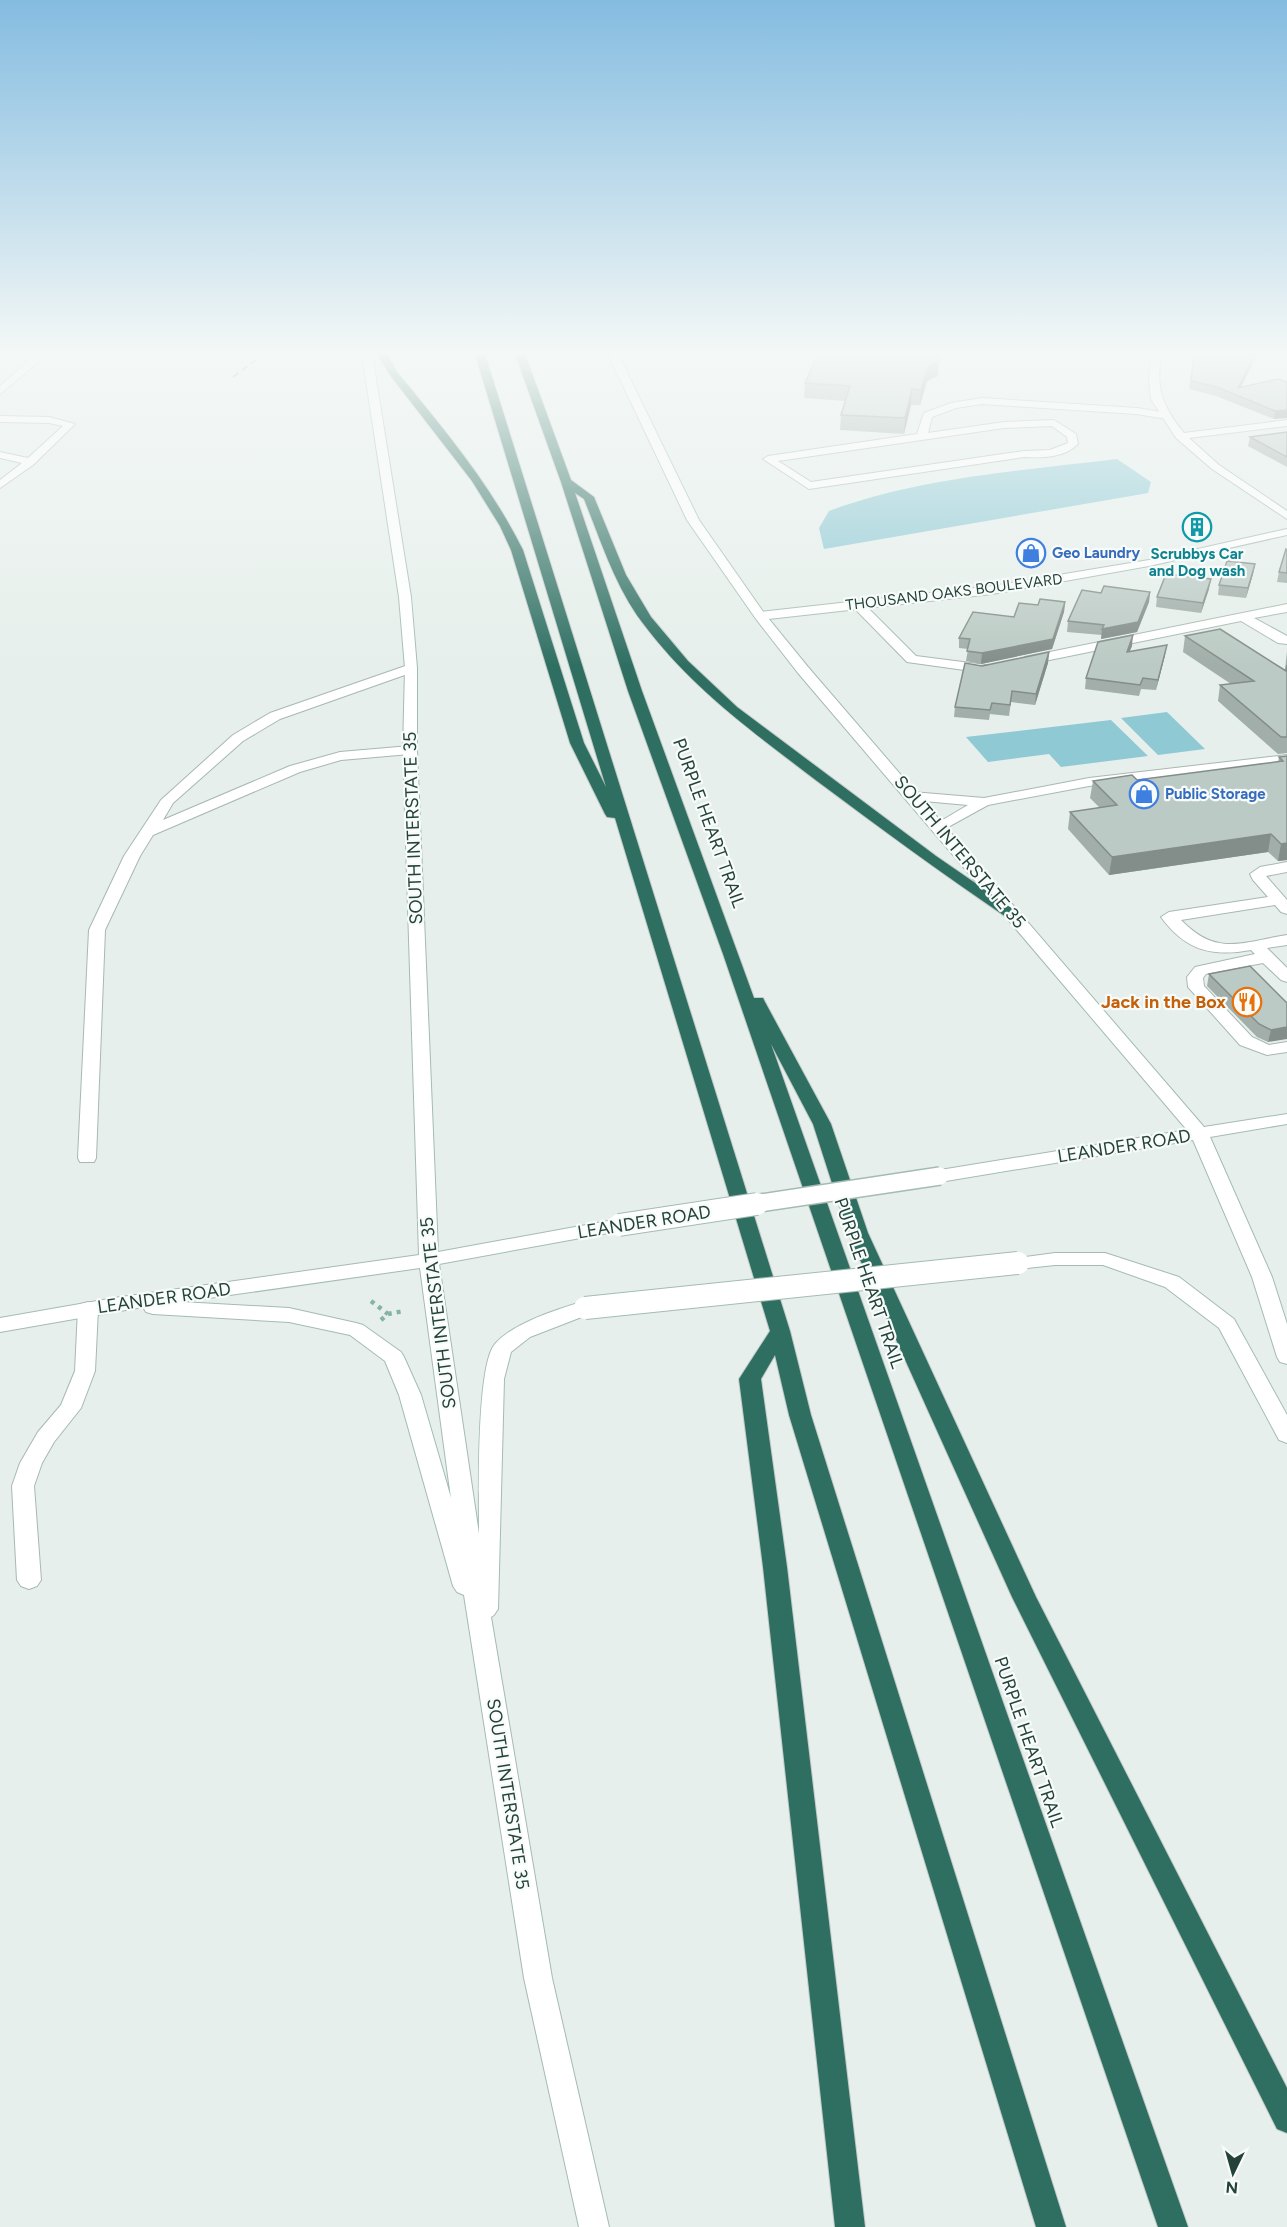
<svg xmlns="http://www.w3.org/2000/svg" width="1287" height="2227" viewBox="0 0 1287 2227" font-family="Figtree,sans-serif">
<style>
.water{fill:#8ec9d4}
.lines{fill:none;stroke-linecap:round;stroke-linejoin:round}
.service-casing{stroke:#a8b8b2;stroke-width:2}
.minor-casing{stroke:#a8b8b2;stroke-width:2}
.secondary-casing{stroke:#a4bbb3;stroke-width:2}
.motorway-casing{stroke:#c2cac8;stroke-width:2}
.path{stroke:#86b3a5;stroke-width:4.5;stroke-dasharray:4 5;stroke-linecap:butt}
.service{fill:#fff;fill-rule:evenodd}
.minor{fill:#fff;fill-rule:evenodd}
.secondary{fill:#fff;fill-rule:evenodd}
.motorway{fill:#2f6f62;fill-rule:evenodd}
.rail{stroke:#5f7d75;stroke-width:2;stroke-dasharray:7 4;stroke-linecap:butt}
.secondary-bridge-far1-casing{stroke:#a4bbb3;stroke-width:20;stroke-linecap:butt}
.secondary-bridge-casing{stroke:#a4bbb3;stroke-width:24;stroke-linecap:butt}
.secondary-bridge-far1{stroke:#fff;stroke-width:17}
.secondary-bridge{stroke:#fff;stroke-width:22}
.wall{fill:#a1aea9}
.shaded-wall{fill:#838d89}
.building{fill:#bbcac4;stroke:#838d89;stroke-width:1.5}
.labels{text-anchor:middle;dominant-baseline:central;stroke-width:4.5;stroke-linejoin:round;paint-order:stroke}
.far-shop-label{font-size:15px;font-weight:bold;fill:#366cbe;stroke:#f7fbf9;text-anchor:start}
.far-culture-label{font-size:15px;font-weight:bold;fill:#0d838f;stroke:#f7fbf9}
.far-street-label{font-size:15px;fill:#24423a;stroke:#f7fbf9}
.street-label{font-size:18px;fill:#24423a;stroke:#f7fbf9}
.food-label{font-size:18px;font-weight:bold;fill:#c56008;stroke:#f7fbf9;text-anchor:end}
</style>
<rect width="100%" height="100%" fill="#e6efeb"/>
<g class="water">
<path d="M1117,459L1151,482L1148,493L824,549L819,528L829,511C920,477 1021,471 1117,459Z"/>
<polygon points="1167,712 1205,749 1158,755 1121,718"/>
<polygon points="1111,720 1148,756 1061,767 1049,754 988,762 966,737"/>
</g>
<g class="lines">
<g class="service-casing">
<g id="service">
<polygon points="33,354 43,354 43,358 0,394 0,386 33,357"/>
<path d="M982,398L1137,408L1167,413L1172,416L1167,419L1136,414L982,404L956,408L932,417L928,433L1004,422L1054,420L1076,434L1078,444C1064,458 1043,458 1024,457L809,489L763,459L768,456L917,434L924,413L951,403ZM1052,426L1067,437L1068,443L1050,450L1024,451L811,482L778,461L1004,428Z"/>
<polygon points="0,416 49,417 75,424 33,465 0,488 0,480 22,463 0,458 0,452 28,458 63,426 49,423 0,422"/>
<polygon points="858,601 862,602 916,656 986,665 992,669 986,673 907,662 854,608 852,605"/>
<polygon points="1287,604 1287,612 1254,618 1287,636 1287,644 1278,643 1241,621 1025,665 1019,661 1025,657"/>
<polygon points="411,664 417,668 416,671 280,719 243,741 173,803 163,820 290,766 340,752 410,746 417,750 410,754 341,760 300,772 153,835 140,856 105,930 96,1158 94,1162 80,1162 78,1158 89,930 124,856 161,800 233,735 270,713"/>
<polygon points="1287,755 1287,763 1089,786 988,805 939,832 932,828 934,825 968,805 912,800 905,796 912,792 984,798 1089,778"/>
<path d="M1287,862V872L1266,876L1287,900V914L1281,912L1275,905L1181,920C1217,957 1241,942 1287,935V945L1267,948L1287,968V982L1281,980L1263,963L1206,974L1203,978L1204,986L1252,1037L1269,1045L1287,1042V1052L1267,1055L1240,1045L1188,987L1187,977L1195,967L1255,954L1251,950C1212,957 1186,951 1161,917L1169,912L1268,897L1253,880L1250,874L1260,867Z"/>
<polygon points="88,1302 95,1304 98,1309 95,1371 81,1408 54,1442 42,1463 34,1486 41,1580 37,1586 29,1589 21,1586 17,1580 12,1486 20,1463 38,1432 61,1405 75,1371 78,1309 81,1304"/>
</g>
</g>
<g class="minor-casing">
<g id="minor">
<path d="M1152,354H1162C1154,386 1163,408 1184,433L1287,420V426L1189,438L1219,465L1287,511V519L1212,469L1176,438L1151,399L1149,379Z"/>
<polygon points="1287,529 1287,535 1149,566 992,594 760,620 754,616 760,612 992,586 1149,560"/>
</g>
</g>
<g class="secondary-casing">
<g id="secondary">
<path d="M362,354H372L411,597L417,668V750L438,1252L619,1219L626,1221L629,1225L626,1229L619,1231L439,1264L479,1534C479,1500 476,1365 495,1344C513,1323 558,1309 585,1301L592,1303L595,1308L592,1313L530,1337L511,1352L504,1379L498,1609L494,1615L491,1617L552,1978L609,2227H579L524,1978L464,1595L457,1592L453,1586L399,1395L385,1361L350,1335L289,1322L153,1314L146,1312L143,1307L0,1332V1318L114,1298L419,1255L403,750L405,668L399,597ZM420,1268L451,1498L421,1395L404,1357L401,1352L363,1325L356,1323L289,1308L181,1302Z"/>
<polygon points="608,354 618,354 699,520 764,613 808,667 1204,1127 1287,1114 1287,1124 1210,1137 1272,1277 1287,1324 1287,1364 1280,1362 1277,1357 1252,1277 1193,1140 940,1182 933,1180 931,1176 933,1172 940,1170 1187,1130 798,673 756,619 687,520"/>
<polygon points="1055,1253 1105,1253 1179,1277 1234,1319 1287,1415 1287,1443 1279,1440 1219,1328 1165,1287 1103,1265 1055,1265 1018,1269 1011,1267 1008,1263 1011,1259"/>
</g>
</g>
<g class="motorway-casing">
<g id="motorway">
<path d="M377,354H387L397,372C444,429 490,484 523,550L584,743L606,787L475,354H485L790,1331L811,1415L1066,2227H1036L789,1415L775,1355L761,1379L787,1567L865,2227H835L763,1567L739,1379L770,1331L615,818L607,817L605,814L570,743L511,550L500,526L472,481L390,375Z"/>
<path d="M515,354H525L571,480L594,497L626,575L651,617L688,661L737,707L936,856L1023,916L1015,921L1009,919C944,875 880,828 817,781C753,732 691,688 642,622C615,586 601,541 584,499L575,493L642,691L754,998H763L765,1002L831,1124L868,1233L1036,1597L1287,2088V2133L1277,2129L1012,1597L848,1233L813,1124L771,1044L1188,2227H1158L723,954L628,691L561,482Z"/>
</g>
</g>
<g class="path">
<polyline points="371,1301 388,1314"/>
<polyline points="381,1320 388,1314 404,1311"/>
</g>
<use href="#service" class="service"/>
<use href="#minor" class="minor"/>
<use href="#secondary" class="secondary"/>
<use href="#motorway" class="motorway"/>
<polyline class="rail" points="233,377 264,354"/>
<g class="secondary-bridge-far1-casing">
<polyline id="secondary-bridge-far1" points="747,1205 940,1176"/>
</g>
<g class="secondary-bridge-casing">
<g id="secondary-bridge">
<polyline points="619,1225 757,1204"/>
<polyline points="585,1308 1018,1263"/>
</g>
</g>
<use href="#secondary-bridge-far1" class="secondary-bridge-far1"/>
<use href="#secondary-bridge" class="secondary-bridge"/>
</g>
<g class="wall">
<polygon points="1194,354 1257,354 1241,387 1287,382 1274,419 1216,396 1189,389"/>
<polygon points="860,356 938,376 927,381 920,405 911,405 904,434 840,430 841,415 846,401 804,398 805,383"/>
<polygon points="1287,432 1287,467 1248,446 1250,437"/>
<polygon points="1287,550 1287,583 1277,582 1279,572"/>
<polygon points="1255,564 1253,574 1246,598 1218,595 1219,585"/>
<polygon points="1209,589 1201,613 1156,607 1157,597"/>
<polygon points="1150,592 1149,602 1137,632 1101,639 1102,635 1067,632 1068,621 1101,593"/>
<polygon points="1065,602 1064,612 1052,649 981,664 966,661 968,649 959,648 959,638 1014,617 1038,605"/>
<polygon points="1185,636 1285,670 1287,651 1287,753 1278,754 1218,701 1220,685 1231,684 1183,652"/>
<polygon points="1132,646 1129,652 1165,655 1156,690 1141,689 1139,696 1085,689 1086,678"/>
<polygon points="1049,652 1048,663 1035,705 1011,702 1009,716 990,714 989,720 954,717 955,707 982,666"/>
<polygon points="1287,756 1287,860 1278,861 1268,852 1109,875 1068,829 1070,812 1100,808 1090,798 1093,781 1137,780 1278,762 1279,757"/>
<polygon points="1209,974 1287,1003 1268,1042 1257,1037 1207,986"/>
</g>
<g class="shaded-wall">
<polygon points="1255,354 1257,354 1237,396 1238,388"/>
<polygon points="939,361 938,376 927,381 920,405 921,390 928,366"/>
<polygon points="912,389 911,405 904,434 905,418"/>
<polygon points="1287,410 1287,418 1274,419 1275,411"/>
<polygon points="1255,564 1253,574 1246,598 1248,588"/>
<polygon points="1211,579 1209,589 1201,613 1203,603"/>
<polygon points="1150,592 1149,602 1137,632 1101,639 1102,629"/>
<polygon points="1065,602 1064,612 1052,649 981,664 982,653"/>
<polygon points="1133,635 1132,646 1125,663 1127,652"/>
<polygon points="1167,645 1165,655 1156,690 1158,680"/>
<polygon points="1049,652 1048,663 1035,705 1036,694"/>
<polygon points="1271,834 1268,852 1109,875 1112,857"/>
<polygon points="1287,843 1287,860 1278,861 1281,844"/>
<polygon points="1287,1027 1287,1039 1268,1042 1271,1030"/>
</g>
<g class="building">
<polygon points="818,354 857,354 860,356 873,354 939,354 939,361 928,366 921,390 912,389 905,418 841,415 850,386 805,383"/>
<polygon points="1194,354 1255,354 1238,388 1278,379 1287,382 1287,410 1275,411 1217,387 1191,381"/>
<polygon points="1287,432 1287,457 1250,437"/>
<polygon points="1286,549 1287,550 1287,573 1279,572"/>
<polygon points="1227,561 1255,564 1248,588 1219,585"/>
<polygon points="1166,574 1211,579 1203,603 1157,597"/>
<polygon points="1104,586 1150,592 1138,622 1102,629 1104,625 1068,621 1082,590 1101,593"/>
<polygon points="1040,599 1065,602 1053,639 982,653 967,651 970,639 959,638 973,612 1014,617 1019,603 1038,605"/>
<polygon points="1220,629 1286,671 1287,665 1287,737 1281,737 1220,685 1254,681 1185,636"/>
<polygon points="1133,635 1127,652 1167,645 1158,680 1143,678 1140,685 1086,678 1098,642"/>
<polygon points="1049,652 1036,694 1012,691 1010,705 992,703 990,710 955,707 965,663 982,666"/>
<polygon points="1287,756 1287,843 1281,844 1271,834 1112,857 1070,812 1117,805 1093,781 1132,775 1137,780 1283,761 1279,757"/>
<polygon points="1250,966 1287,1003 1287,1027 1271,1030 1259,1024 1209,974"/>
</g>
<linearGradient id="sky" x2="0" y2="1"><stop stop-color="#84bce0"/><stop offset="0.53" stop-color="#f4f8f6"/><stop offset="1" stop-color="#f4f8f6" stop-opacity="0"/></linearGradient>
<rect width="1287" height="666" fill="url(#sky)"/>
<defs>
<g id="building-ring" transform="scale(1.5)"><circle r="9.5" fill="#f7fbf9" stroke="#0f9aa8" stroke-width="1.5"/><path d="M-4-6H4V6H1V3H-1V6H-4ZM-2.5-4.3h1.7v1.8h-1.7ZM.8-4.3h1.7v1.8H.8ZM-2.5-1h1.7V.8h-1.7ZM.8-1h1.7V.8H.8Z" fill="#0f9aa8"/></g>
<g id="shop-ring" transform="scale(1.5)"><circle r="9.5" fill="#f7fbf9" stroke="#3f7fe0" stroke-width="1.5"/><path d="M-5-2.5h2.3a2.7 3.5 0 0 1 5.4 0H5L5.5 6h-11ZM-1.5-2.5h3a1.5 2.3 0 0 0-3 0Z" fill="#3f7fe0"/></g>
<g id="restaurant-ring" transform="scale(1.5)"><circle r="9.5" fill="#f7fbf9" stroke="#e8710a" stroke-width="1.5"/><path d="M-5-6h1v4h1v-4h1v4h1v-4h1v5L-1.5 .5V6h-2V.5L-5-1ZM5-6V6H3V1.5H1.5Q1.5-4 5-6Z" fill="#e8710a"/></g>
</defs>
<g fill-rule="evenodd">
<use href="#building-ring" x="1197" y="527"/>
<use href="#shop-ring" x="1031" y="553"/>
<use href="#shop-ring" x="1144" y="794"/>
<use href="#restaurant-ring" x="1247" y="1002"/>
</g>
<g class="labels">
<g class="far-shop-label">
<text x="1052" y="553">Geo Laundry</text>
<text x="1165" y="794">Public Storage</text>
</g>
<g class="far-culture-label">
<text x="1197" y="554">Scrubbys Car<tspan x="1197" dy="17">and Dog wash</tspan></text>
</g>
<g class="far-street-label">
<text transform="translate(954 592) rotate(-7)">THOUSAND OAKS BOULEVARD</text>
</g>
<g class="street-label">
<text transform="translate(709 823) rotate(70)">PURPLE HEART TRAIL</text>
<text transform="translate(413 828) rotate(-92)">SOUTH INTERSTATE 35</text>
<text transform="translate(960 852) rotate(50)">SOUTH INTERSTATE 35</text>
<text transform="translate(1124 1146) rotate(-9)">LEANDER ROAD</text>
<text transform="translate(644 1222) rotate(-9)">LEANDER ROAD</text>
<text transform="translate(869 1283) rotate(71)">PURPLE HEART TRAIL</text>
<text transform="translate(164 1298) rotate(-8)">LEANDER ROAD</text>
<text transform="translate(438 1313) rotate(-97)">SOUTH INTERSTATE 35</text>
<text transform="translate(1029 1742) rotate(71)">PURPLE HEART TRAIL</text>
<text transform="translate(508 1794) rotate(81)">SOUTH INTERSTATE 35</text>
</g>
<g class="food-label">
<text x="1226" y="1002">Jack in the Box</text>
</g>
</g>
<g transform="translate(1233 2173) rotate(185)" stroke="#f7fbf9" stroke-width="4.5" paint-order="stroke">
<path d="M0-4.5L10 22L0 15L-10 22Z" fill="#24423a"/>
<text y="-9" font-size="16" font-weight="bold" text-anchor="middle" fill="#24423a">N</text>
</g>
</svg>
